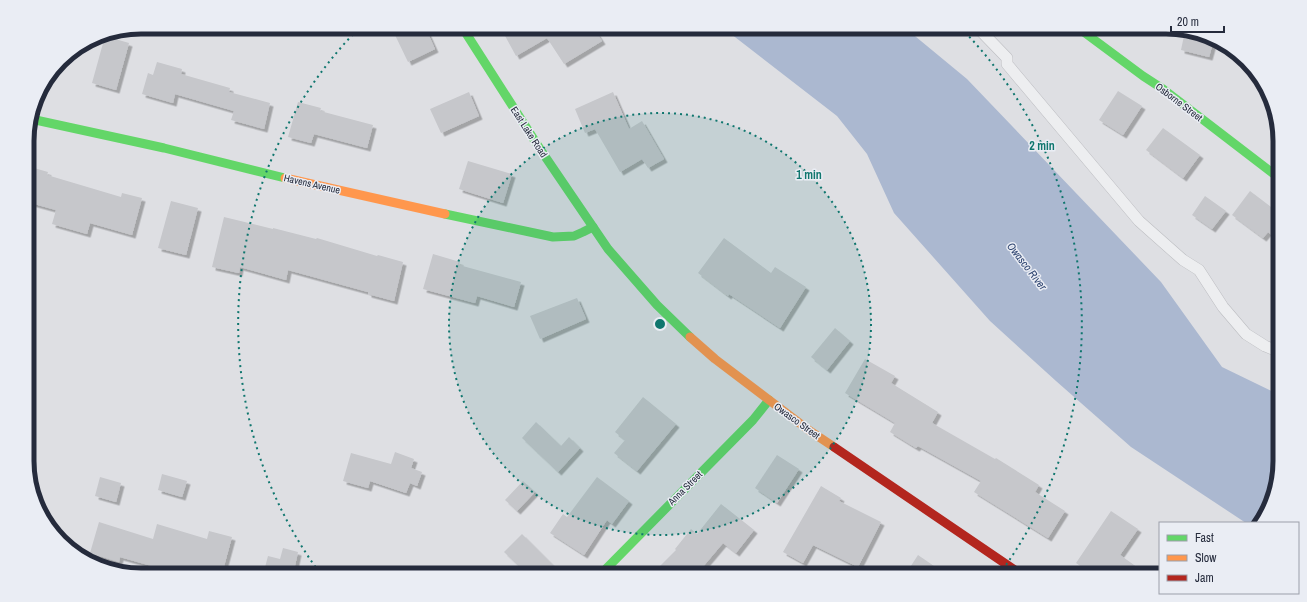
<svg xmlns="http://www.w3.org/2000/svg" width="1307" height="602" viewBox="0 0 1307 602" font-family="'Archivo Narrow',sans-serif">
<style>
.water{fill:#abb8d0}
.building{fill:#c6c7cb;filter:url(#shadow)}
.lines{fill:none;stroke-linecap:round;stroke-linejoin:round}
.lane-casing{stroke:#bcbdc1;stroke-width:12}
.lane{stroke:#edeef0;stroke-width:11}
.fast{stroke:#63d668;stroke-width:9}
.slow{stroke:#ff974d;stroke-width:9}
.jam{stroke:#b3261e;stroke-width:9}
.ring{fill:none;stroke:#0f766e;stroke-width:2;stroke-dasharray:2 4}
.labels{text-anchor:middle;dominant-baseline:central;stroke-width:3;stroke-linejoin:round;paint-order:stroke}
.street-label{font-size:10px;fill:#252b3c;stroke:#eaedf4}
.water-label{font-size:11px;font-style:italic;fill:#2f4571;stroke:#eaedf4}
.rim{fill:none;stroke:#252b3c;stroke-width:5}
.centre{fill:#0f766e;stroke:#eaedf4;stroke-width:2}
.ring-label{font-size:12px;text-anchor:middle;font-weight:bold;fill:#0f766e;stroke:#eaedf4;stroke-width:3;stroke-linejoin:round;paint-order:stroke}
</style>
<defs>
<filter id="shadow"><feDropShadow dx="3.5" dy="3.5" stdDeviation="0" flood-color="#0004"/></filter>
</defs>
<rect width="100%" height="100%" fill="#dedfe3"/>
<polygon class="water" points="722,27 904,27 967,79 1161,282 1222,367 1280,395 1280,461 1271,505 1256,523 1246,523 1131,447 1056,381 990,321 894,213 867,154 837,116"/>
<g class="building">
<polygon points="413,27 425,27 435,49 408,62 395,35"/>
<polygon points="517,27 593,27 602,41 564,64 547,38 516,56 504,34"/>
<polygon points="1185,31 1210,36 1214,39 1209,57 1181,50"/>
<polygon points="105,36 129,43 116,90 92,83"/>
<polygon points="157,62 182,69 181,74 230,88 229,92 270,103 264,129 231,120 234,111 175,94 173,103 142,94 148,73 153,75"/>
<polygon points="1118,91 1142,106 1123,135 1099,120"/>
<polygon points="469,92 479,116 441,133 430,109"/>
<polygon points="613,92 629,129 642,121 664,159 648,168 642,159 620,172 595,129 585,133 575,109"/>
<polygon points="298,102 321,108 320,111 373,125 367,148 314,134 311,143 288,137"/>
<polygon points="1163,128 1200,155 1183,178 1146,150"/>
<polygon points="468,161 512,174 503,203 459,189"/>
<polygon points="27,166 48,172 47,175 121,197 122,193 142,198 132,235 90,223 87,234 52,224 56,210 27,202"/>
<polygon points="1250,191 1279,213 1279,241 1268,232 1263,238 1232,215"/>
<polygon points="1205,196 1226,211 1212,229 1192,215"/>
<polygon points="171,201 198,208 186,255 158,248"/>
<polygon points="224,217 273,229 273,228 316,239 317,238 377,256 378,255 403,262 394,301 368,294 368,292 288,270 286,280 240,267 239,273 212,267"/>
<polygon points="724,238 771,273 775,267 806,287 780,328 729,294 728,296 698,273"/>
<polygon points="433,254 460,262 459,265 521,282 514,307 477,296 475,303 423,289"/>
<polygon points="577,298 586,319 540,339 530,316"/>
<polygon points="835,328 850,341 827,370 811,357"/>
<polygon points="865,359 895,376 891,383 938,412 932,423 995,459 996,458 1039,485 1035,492 1065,511 1048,538 974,492 981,481 918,446 916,448 890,432 895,423 845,393"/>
<polygon points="643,397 676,424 637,471 614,453 625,440 615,432"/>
<polygon points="536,422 561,446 569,437 580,448 558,472 522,438"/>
<polygon points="395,452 414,459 411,468 422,472 417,486 410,483 406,493 370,481 368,488 343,481 351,453 391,464"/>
<polygon points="777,455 799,469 777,503 755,488"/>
<polygon points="162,474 187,481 182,497 158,490"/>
<polygon points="100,477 121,483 116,502 95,496"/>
<polygon points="597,477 629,501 612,524 607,520 584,555 550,533 563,514 567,517"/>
<polygon points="523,481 535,492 517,511 505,500"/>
<polygon points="821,486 841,498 839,501 881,522 858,567 813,545 803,563 783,552"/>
<polygon points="721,504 754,530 736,553 723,543 696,575 651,575 676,550 675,549 691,529 697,534"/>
<polygon points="1111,511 1138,529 1120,555 1148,575 1093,575 1076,563"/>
<polygon points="99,522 153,539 157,524 207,539 209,531 232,537 223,570 218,569 216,575 199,575 174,568 173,572 120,557 119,562 90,553"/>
<polygon points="522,534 563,575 528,575 504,552"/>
<polygon points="283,548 298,552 293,575 263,575 268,556 280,559"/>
<polygon points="918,555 947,575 905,575"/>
</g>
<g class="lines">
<g class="lane-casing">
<polyline id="lane" points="977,27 1007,58 1007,64 1139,221 1183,260 1199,270 1223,307 1246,334 1265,346 1280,352"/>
</g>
<use href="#lane" class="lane"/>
<g class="fast">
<polyline points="462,27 540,149 608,249 657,305 690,337"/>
<polyline points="1077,27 1143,76 1163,89 1279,178"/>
<polyline points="31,119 164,148 285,178"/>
<polyline points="445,214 553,237 574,236 583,232 593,227"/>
<polyline points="600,575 753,420 769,400"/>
</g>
<g class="slow">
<polyline points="285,178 445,214"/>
<polyline points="690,337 715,359 810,431 834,447"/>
</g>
<polyline class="jam" points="834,447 1022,575"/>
</g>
<circle cx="660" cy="324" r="211" fill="#0f766e" fill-opacity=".12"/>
<g class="ring">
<circle cx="660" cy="324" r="211"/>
<path d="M319 572A422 422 0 0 1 359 28M961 28A422 422 0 0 1 1001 572"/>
</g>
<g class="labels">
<g class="street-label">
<text transform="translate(1179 102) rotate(37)">Osborne Street</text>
<text transform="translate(529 132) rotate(57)">East Lake Road</text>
<text transform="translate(312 184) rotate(13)">Havens Avenue</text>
<text transform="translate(797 421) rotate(36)">Owasco Street</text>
<text transform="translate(685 488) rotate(-45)">Anna Street</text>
</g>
<g class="water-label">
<text transform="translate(1027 266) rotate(52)">Owasco River</text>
</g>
</g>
<path d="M0 0H1307V602H0ZM141 34H1166A107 107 0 0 1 1273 141V461A107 107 0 0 1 1166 568H141A107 107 0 0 1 34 461V141A107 107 0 0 1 141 34Z" fill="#eaedf4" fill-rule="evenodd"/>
<path class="rim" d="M141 34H1166A107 107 0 0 1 1273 141V461A107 107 0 0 1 1166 568H141A107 107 0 0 1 34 461V141A107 107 0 0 1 141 34Z"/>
<circle cx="660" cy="324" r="6" class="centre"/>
<g class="ring-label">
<text x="1042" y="150">2 min</text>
<text x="809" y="179">1 min</text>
</g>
<rect x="1159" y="522" width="140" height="72" fill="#eaedf4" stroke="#9b9faa"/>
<rect x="1167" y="535" width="20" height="6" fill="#63d668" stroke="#9b9faa"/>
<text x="1195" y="542" font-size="12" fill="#252b3c">Fast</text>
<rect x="1167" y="555" width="20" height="6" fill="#ff974d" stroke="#9b9faa"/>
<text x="1195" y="562" font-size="12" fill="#252b3c">Slow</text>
<rect x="1167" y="575" width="20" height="6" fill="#b3261e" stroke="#9b9faa"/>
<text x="1195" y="582" font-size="12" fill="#252b3c">Jam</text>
<path d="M1171 26v6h53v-6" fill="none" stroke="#252b3c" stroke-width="2"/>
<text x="1177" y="26" font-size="12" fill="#252b3c" stroke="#eaedf4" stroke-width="3" paint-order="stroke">20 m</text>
</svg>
